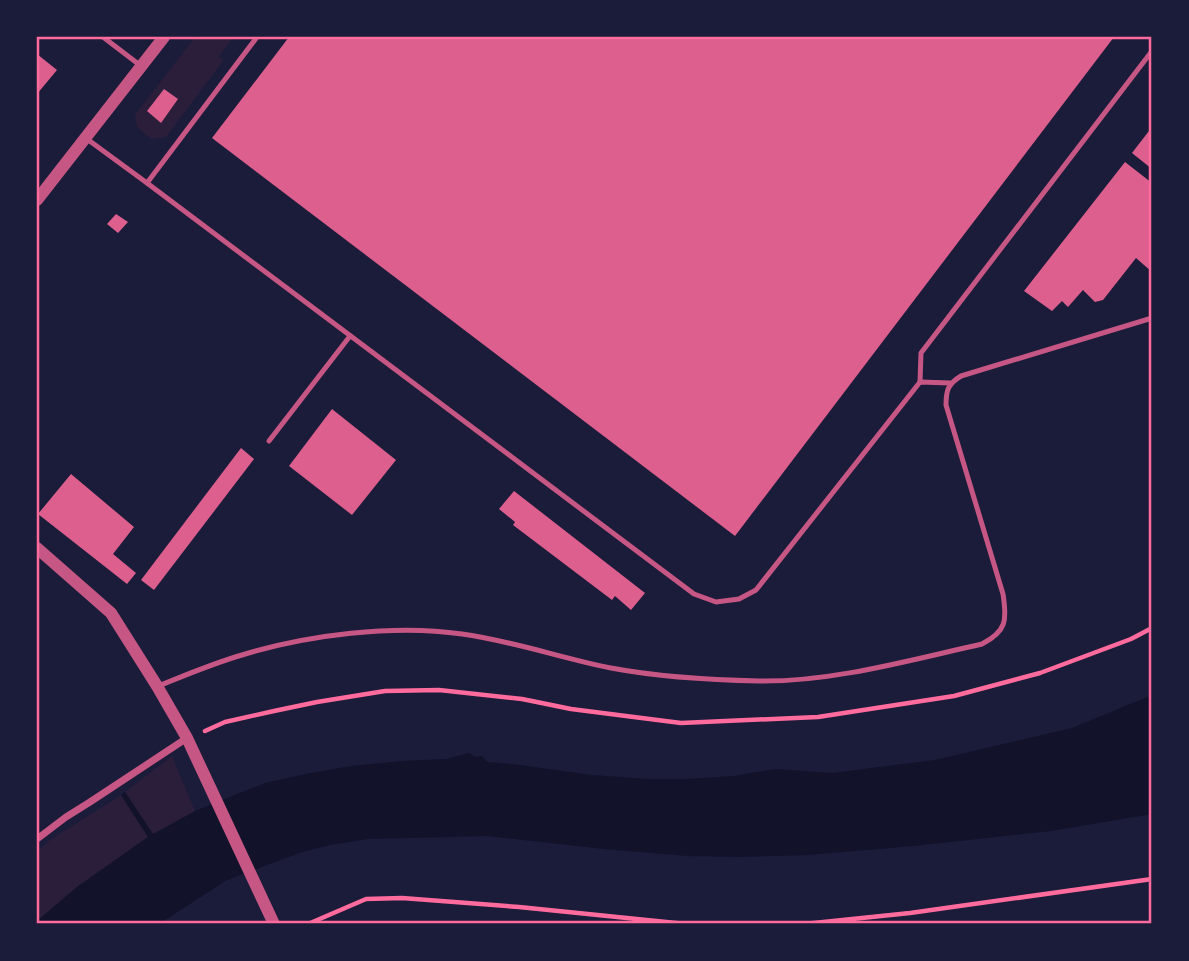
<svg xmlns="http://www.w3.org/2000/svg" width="1189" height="961" viewBox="0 0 1189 961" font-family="Commissioner,sans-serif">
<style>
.green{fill:#2a1e3b}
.water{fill:#12122b}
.building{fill:#dd5f8e}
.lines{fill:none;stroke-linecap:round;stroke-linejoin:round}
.path{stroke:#ff6b9d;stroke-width:4.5}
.service{stroke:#c65784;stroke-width:5}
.minor{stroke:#c65784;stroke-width:7}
.tertiary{stroke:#c65784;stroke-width:12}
.neatline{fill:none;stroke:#ff6b9d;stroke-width:2.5}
</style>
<rect width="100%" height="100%" fill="#1b1b3a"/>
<g class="green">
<polygon points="195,37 234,37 219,56 223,61 166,137 151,139 137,127 135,115"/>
<polygon points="172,756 195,811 153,835 125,792"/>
<polygon points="121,795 148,837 77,887 37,921 37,852 50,840"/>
</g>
<polygon class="water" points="1152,695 1152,814 1051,831 914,846 807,855 741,857 688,856 604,849 487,836 368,839 330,845 299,853 227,880 159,924 37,924 37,921 77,887 148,837 121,795 125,792 153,834 195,811 265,783 306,774 351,766 402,761 446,759 469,753 475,757 482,756 487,762 512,764 592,775 647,779 687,779 733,776 776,769 832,773 935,760 1072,728"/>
<g class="building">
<polygon points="289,37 1114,37 735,536 212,138"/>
<polygon points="37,54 57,70 37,94"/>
<polygon points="164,89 178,99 161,123 147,111"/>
<polygon points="1152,127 1152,169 1132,153"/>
<polygon points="1125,162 1152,183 1152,272 1136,258 1103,300 1095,302 1083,290 1068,307 1062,301 1052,311 1024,291"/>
<polygon points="116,214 128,222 118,233 107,224"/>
<polygon points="332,409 396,460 352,515 289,466"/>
<polygon points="241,448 254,459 154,590 141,580"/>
<polygon points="71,474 134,527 113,554 136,573 127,584 38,514"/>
<polygon points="514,491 645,593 631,610 615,596 612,600 513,525 515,522 499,509"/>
</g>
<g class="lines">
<g class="path">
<polyline points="205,731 225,722 274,711 317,702 385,691 439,690 522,699 571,709 681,723 818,717 954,696 1040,673 1131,639 1152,628"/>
<polyline points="308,924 366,899 402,898 519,907 686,924"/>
<polyline points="804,924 910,913 1152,879"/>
</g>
<g class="service">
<polyline points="103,37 141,66"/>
<polyline points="257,37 147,183 694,594 716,602 739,599 756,590 920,382 950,383"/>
<polyline points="87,139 147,183"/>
<polyline points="920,382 921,353 1152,51"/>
<polyline points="269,441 350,336"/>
<path d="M158,686C186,675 214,663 242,655C307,635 394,624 462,634C513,641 561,658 611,668C659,677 710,680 759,681C833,682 910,660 982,644C1007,631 1007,620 1003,594L946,405C946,390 948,384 961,376L1152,318"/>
</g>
<polyline class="minor" points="37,839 66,817 90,802 187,738"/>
<g class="tertiary">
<polyline points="37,200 164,37"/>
<polyline points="37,548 111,613 157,686 187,738 274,924"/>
</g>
</g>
<rect width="1189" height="961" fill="none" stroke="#1b1b3a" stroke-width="77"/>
<rect x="38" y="38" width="1112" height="884" class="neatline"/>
</svg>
